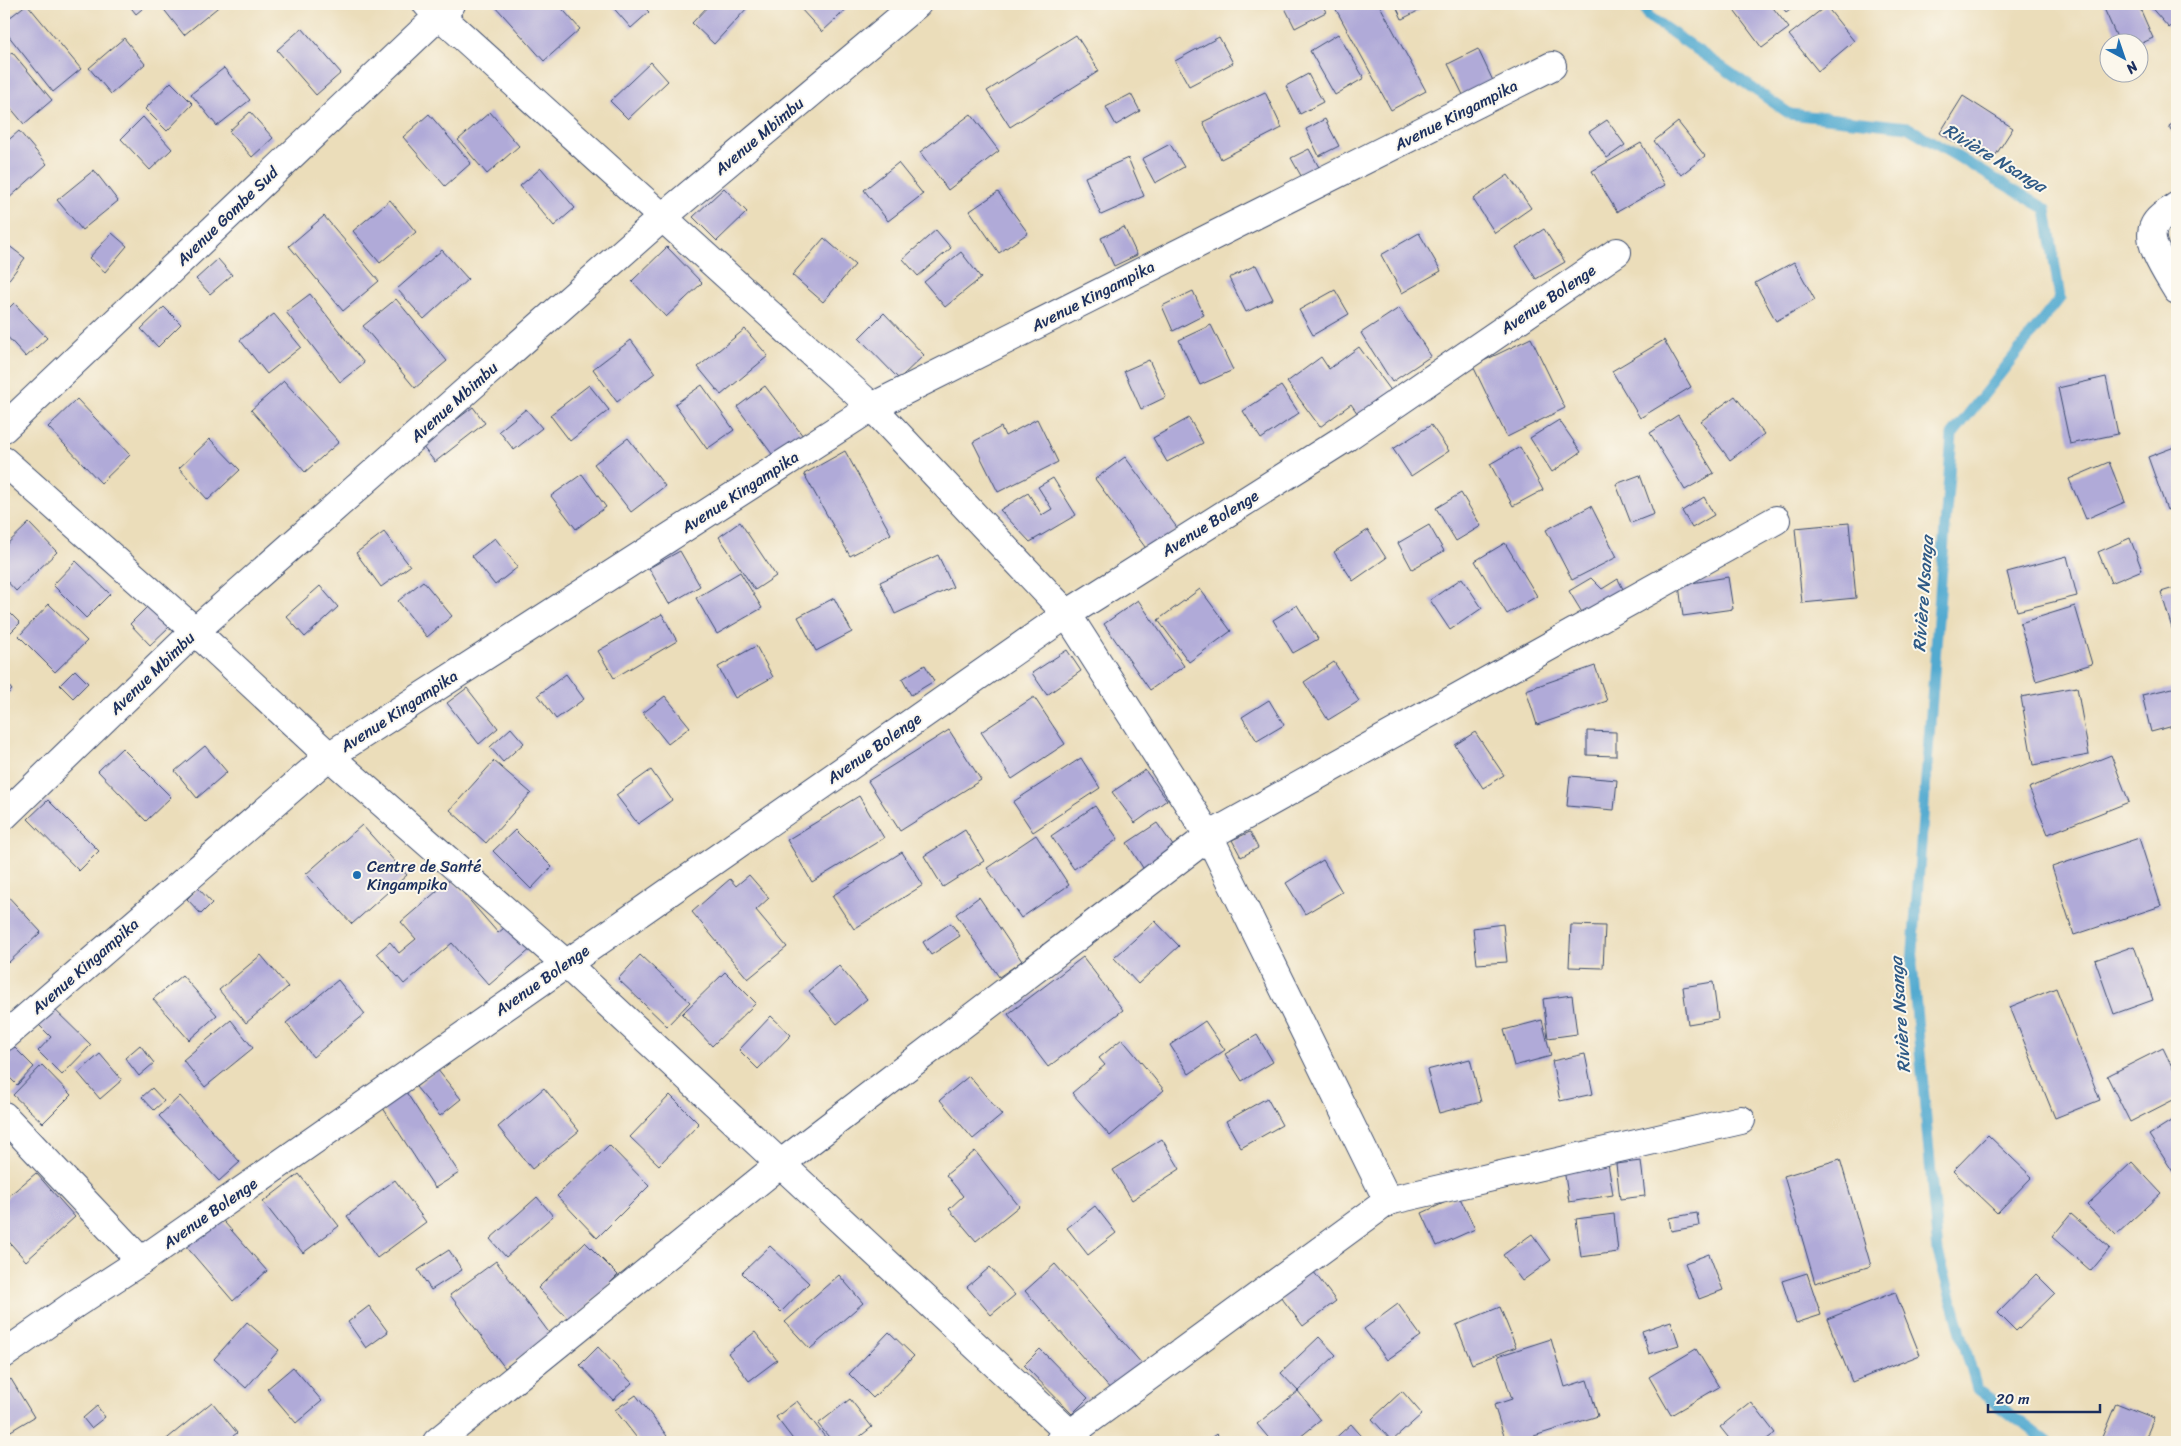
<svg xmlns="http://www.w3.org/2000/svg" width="2181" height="1446" viewBox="0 0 2181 1446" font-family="Sriracha,sans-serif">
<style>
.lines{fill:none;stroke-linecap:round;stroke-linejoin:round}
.stream{stroke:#53aad0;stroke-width:11}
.building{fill:#b0aad8}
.street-casing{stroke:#3a496c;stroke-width:30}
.street{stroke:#fff;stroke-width:28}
.poi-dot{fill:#1f6fb2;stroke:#fbf7ec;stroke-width:2}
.labels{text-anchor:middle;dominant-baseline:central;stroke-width:4;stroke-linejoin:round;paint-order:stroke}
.street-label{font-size:16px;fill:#1b2f5e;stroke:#fbf7ec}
.poi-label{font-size:16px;fill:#1b2f5e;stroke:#fbf7ec;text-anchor:start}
.water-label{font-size:18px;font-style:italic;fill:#2f5a86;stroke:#fbf7ec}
</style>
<rect width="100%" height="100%" fill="#fbf7ec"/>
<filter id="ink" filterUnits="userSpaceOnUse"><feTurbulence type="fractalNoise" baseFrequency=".02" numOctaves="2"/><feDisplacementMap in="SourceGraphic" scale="10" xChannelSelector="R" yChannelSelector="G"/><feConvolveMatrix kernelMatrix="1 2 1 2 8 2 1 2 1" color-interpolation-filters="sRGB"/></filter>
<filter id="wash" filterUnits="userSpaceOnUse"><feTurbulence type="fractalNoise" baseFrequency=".0096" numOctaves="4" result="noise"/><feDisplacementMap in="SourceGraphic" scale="20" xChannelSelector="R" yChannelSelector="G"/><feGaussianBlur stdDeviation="1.12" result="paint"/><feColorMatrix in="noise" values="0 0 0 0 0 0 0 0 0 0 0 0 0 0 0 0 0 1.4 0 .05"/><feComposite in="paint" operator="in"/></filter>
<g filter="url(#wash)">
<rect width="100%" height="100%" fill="#ebddba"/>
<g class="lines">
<polyline class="stream" points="1644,4 1648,16 1790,114 1907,127 2046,209 2060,298 1952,435 1912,963 1938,1252 1977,1389 2047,1442"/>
</g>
<g id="blocks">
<g class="building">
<polygon points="27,4 81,69 53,92 4,30 4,22"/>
<polygon points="128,4 148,4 136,14"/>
<polygon points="165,4 222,4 184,35 162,7"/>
<polygon points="498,4 558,4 580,29 544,61 495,6"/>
<polygon points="610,4 641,4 649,12 631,28"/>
<polygon points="710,4 744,4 748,7 714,44 692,23"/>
<polygon points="804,4 852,4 822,32 800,8"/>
<polygon points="1283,4 1322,4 1326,12 1295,28"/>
<polygon points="1333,4 1379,4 1426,91 1391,110"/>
<polygon points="1395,4 1432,4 1402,19"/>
<polygon points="1738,4 1770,4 1789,28 1762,48 1732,8"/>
<polygon points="1780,4 1797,4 1786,12"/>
<polygon points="2102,4 2138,4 2153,38 2138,45 2138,42 2119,42"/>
<polygon points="2148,4 2177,4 2177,21 2169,28"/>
<polygon points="1826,6 1854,41 1818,71 1789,35"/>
<polygon points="302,28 341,73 316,95 277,50"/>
<polygon points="1338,34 1364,78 1335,95 1310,51"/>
<polygon points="1076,35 1099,71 1010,127 987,91"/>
<polygon points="1219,37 1233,63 1189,86 1175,61"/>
<polygon points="124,38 145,64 111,94 89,68"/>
<polygon points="1478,49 1495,85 1465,99 1448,64"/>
<polygon points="12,52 52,100 24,124 4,100 4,59"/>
<polygon points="651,62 668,81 628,119 610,101"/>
<polygon points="224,68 250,100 217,126 191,94"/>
<polygon points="1308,74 1323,102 1300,114 1286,86"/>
<polygon points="171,82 193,104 167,131 145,109"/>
<polygon points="1265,92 1282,128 1221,159 1203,122"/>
<polygon points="1131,94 1140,111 1116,125 1106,107"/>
<polygon points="1963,96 2013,128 1990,164 1940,133"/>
<polygon points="250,112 273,138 252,157 229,131"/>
<polygon points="490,112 519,146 487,174 458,140"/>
<polygon points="429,114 471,163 445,186 403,137"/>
<polygon points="971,114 999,151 948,190 920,152"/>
<polygon points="143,117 172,149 150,170 121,139"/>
<polygon points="1325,119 1339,146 1319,156 1306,129"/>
<polygon points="1607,120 1625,145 1607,158 1589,132"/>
<polygon points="2177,121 2177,139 2169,126"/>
<polygon points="1678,122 1705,156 1681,175 1654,141"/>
<polygon points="19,131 47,164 7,200 4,195 4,144"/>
<polygon points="1641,143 1665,185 1617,212 1592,171"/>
<polygon points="1170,144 1184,167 1155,183 1142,159"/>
<polygon points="1309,149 1321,171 1304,181 1291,158"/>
<polygon points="1128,158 1144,196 1101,215 1085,177"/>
<polygon points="898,163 923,194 888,221 864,190"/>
<polygon points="541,168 575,208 554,226 520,186"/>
<polygon points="94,170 118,201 82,230 57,200"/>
<polygon points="1508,175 1531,208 1495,233 1473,199"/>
<polygon points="724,188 747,212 717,241 693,217"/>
<polygon points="998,192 1028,233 999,253 970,211"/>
<polygon points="390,200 416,232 380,263 353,231"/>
<polygon points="324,216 379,281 343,311 289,246"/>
<polygon points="1124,227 1137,255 1114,266 1101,238"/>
<polygon points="1544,229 1565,262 1536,279 1516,247"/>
<polygon points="936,230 951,248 918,276 903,259"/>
<polygon points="112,233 127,246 105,272 89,258"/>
<polygon points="1419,233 1441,271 1402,293 1381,255"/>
<polygon points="824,238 855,265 823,302 792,275"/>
<polygon points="4,242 25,258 4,286"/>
<polygon points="667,247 702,283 666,317 632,281"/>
<polygon points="442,250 468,279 424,319 397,289"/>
<polygon points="961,252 981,278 945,307 924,282"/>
<polygon points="218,259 232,275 210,294 196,279"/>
<polygon points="1794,262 1815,300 1776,321 1755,283"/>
<polygon points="1256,265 1273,299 1246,312 1229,278"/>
<polygon points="1335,290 1349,314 1313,335 1299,310"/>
<polygon points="1193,291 1204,315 1173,331 1162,306"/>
<polygon points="310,294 364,363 340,382 286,312"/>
<polygon points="396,299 447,361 415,388 363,326"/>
<polygon points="14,303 47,338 26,357 4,333 4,313"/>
<polygon points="164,307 181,324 158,347 141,329"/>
<polygon points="1399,308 1431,356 1392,382 1361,333"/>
<polygon points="884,313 924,355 899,379 859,338"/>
<polygon points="274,314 301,347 267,374 240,340"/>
<polygon points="1211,325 1233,370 1200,385 1179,340"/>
<polygon points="745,329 768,356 721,395 698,367"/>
<polygon points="1531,338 1565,408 1507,437 1473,366"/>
<polygon points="631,340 655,373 617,402 593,369"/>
<polygon points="1664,340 1691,387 1640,418 1612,371"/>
<polygon points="1359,347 1395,396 1362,420 1351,404 1320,427 1287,382 1321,357 1329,369"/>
<polygon points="1149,360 1166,397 1141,409 1124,371"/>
<polygon points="2106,377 2118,434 2070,444 2058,388"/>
<polygon points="284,381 339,442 305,472 251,410"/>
<polygon points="589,385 609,410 570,441 550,415"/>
<polygon points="702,385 734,430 707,449 675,404"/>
<polygon points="765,386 803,436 775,458 737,407"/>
<polygon points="1281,386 1299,413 1261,439 1243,411"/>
<polygon points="1735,396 1764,434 1730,460 1701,421"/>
<polygon points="77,399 130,455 101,483 48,427"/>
<polygon points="473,407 485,423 435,462 422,446"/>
<polygon points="526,409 542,428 514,450 499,431"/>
<polygon points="1678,415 1714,473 1685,490 1650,433"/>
<polygon points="1189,418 1203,443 1167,462 1153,438"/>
<polygon points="1037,419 1058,462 998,492 973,442 1001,427 1005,436"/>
<polygon points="1559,420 1581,452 1552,472 1530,438"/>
<polygon points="1431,425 1449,451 1411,476 1393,449"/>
<polygon points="628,438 665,486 631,512 594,464"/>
<polygon points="210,439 240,470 208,500 179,468"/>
<polygon points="2177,446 2177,507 2167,510 2148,457"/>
<polygon points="1520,447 1543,490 1513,506 1490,464"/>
<polygon points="845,451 891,534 850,556 804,474"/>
<polygon points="1125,457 1178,529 1148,551 1095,479"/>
<polygon points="2109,462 2125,502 2086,519 2069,479"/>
<polygon points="582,474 606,507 576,529 551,496"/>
<polygon points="1640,475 1654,514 1631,523 1616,484"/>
<polygon points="1053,478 1076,515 1030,542 1000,510 1028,493 1042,515 1052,509 1038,487"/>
<polygon points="1461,493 1481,526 1456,541 1436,508"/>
<polygon points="1704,497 1714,515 1692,528 1682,511"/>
<polygon points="1591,506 1617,557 1572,580 1546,530"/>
<polygon points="740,522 776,576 755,590 719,537"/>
<polygon points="29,523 57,552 16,591 4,578 4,547"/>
<polygon points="1849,523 1856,598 1802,603 1795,528"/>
<polygon points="1429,525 1444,551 1412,569 1398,543"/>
<polygon points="1368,530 1386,558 1353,581 1334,552"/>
<polygon points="384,532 410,566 381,587 356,553"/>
<polygon points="495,538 518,567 495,585 472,556"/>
<polygon points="2130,538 2142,570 2111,583 2098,552"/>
<polygon points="1505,543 1537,596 1507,614 1475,561"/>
<polygon points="680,551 700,586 669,604 649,568"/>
<polygon points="938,555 953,587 895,614 880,582"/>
<polygon points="2067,556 2077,596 2017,611 2007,572"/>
<polygon points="76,561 110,594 86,618 53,585"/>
<polygon points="740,572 762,608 717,634 696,598"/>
<polygon points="1728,577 1733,609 1683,616 1679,585"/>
<polygon points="1462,578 1482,608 1450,630 1430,600"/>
<polygon points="1591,578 1602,589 1618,579 1623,589 1583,614 1569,591"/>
<polygon points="423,581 452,616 427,637 398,601"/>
<polygon points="320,586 338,607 305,637 286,616"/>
<polygon points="2177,587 2177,638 2175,638 2161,592"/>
<polygon points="1200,589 1231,631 1189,662 1158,620"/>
<polygon points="834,598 852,632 816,651 798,617"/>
<polygon points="1138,600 1184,666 1150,690 1104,624"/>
<polygon points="49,604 87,641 55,672 19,636"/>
<polygon points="1297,605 1318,639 1293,653 1273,620"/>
<polygon points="148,606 169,627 150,645 130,624"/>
<polygon points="2075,606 2092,664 2036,681 2020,623"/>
<polygon points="4,607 20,623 4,639"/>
<polygon points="662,614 677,641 614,678 598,651"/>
<polygon points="756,646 773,677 735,698 718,667"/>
<polygon points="1067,650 1081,671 1047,695 1032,673"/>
<polygon points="1334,662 1359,701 1328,720 1304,682"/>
<polygon points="925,665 934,681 911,695 902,679"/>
<polygon points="1595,666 1607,701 1537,725 1526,690"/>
<polygon points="75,670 88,683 73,698 60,685"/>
<polygon points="566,674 584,699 556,719 538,695"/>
<polygon points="4,680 12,690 4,697"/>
<polygon points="2077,687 2089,755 2033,765 2021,697"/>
<polygon points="2177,687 2177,725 2151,732 2142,695"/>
<polygon points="467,688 498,728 479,744 447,703"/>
<polygon points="665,696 690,727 668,744 643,713"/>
<polygon points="1034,697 1065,744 1012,779 981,732"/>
<polygon points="1269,700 1284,725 1257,741 1242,717"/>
<polygon points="511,728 524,743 503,762 490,747"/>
<polygon points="949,730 981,780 900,831 868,781"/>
<polygon points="1587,731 1616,732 1616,756 1587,755"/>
<polygon points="1475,732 1504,775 1483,788 1455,745"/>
<polygon points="205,746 227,772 197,798 175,771"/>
<polygon points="122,748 171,797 146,821 98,771"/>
<polygon points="2111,755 2129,802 2048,834 2029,788"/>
<polygon points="1081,758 1100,788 1033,832 1013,802"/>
<polygon points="494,761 531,793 486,843 450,810"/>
<polygon points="651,770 672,800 638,824 616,795"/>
<polygon points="1145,770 1167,800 1135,823 1112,792"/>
<polygon points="1570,776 1617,780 1614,810 1567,806"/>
<polygon points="859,796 884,838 812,882 787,840"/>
<polygon points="48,800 99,851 79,871 28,819"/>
<polygon points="1095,806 1118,839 1074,869 1051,836"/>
<polygon points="1157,823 1176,850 1145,871 1127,843"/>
<polygon points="362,825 407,875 352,924 306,874"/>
<polygon points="515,830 552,867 531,889 493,851"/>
<polygon points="965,830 984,861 943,887 924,856"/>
<polygon points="1250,832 1258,848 1241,857 1232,840"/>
<polygon points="1036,835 1069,885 1021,918 987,868"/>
<polygon points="2139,838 2161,906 2074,935 2052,867"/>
<polygon points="902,852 923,885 854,929 832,896"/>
<polygon points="1323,860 1342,892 1305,914 1286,883"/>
<polygon points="749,875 769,898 756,910 787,947 748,979 692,912 730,879 736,886"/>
<polygon points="451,879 498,933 510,923 532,948 489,985 452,943 404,984 377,953 390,942 399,953 416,939 401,922"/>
<polygon points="198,888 212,903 201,914 187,899"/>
<polygon points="4,892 41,932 8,963 4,958"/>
<polygon points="979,897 1022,961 999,977 956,914"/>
<polygon points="1155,921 1179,946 1138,984 1114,958"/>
<polygon points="951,923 960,936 931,955 923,942"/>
<polygon points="1503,924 1507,962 1477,964 1473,928"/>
<polygon points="1571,925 1605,926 1603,968 1569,967"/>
<polygon points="2134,946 2153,1000 2114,1014 2095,960"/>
<polygon points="261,955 288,987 246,1023 219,990"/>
<polygon points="640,955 690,1002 667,1026 618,979"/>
<polygon points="1083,957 1123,1010 1048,1067 1008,1014"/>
<polygon points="839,966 867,999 837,1024 809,991"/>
<polygon points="725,972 756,1003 712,1046 682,1014"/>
<polygon points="182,975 217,1015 189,1040 153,999"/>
<polygon points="338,980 365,1014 313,1057 286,1023"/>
<polygon points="1713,982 1718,1019 1688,1024 1683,987"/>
<polygon points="2056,988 2100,1100 2055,1118 2010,1007"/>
<polygon points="1572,995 1577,1034 1548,1038 1543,999"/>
<polygon points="51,1006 91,1045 62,1075 38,1051 51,1037 36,1022"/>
<polygon points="771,1016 791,1035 758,1069 739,1050"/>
<polygon points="231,1020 253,1048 205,1087 183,1060"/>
<polygon points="1542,1020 1551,1056 1514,1066 1504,1030"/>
<polygon points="1205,1021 1225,1050 1189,1074 1170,1045"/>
<polygon points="1257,1035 1273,1062 1242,1081 1225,1054"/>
<polygon points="1122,1039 1164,1090 1110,1136 1072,1093 1105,1065 1099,1058"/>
<polygon points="140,1045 154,1063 139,1076 125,1058"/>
<polygon points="13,1046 34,1067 17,1085 4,1072 4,1056"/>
<polygon points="2163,1048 2177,1077 2177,1098 2130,1122 2107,1076"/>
<polygon points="100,1054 122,1080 100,1099 78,1073"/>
<polygon points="1585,1054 1593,1094 1560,1101 1552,1061"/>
<polygon points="1470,1059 1481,1102 1439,1113 1427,1070"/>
<polygon points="42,1065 71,1095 43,1123 13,1095"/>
<polygon points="437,1069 461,1099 440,1116 416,1087"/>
<polygon points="969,1076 1002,1115 973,1139 940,1100"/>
<polygon points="152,1088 164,1101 154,1110 142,1097"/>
<polygon points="544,1088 579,1131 532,1169 498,1127"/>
<polygon points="404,1089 459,1173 435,1188 381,1105"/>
<polygon points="670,1095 699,1124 659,1165 630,1137"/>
<polygon points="180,1096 240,1162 219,1181 159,1116"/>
<polygon points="1267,1098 1282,1125 1241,1148 1226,1121"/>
<polygon points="2177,1117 2177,1178 2149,1135"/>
<polygon points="1988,1135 2032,1177 1997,1213 1953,1171"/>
<polygon points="1162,1139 1180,1169 1132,1200 1113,1170"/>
<polygon points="609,1145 649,1186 597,1238 557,1196"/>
<polygon points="975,1151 1019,1206 976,1241 949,1209 963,1196 946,1175"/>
<polygon points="1840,1159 1871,1266 1815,1283 1784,1176"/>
<polygon points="1641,1161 1645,1196 1620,1199 1616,1164"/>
<polygon points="2132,1162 2161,1193 2116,1235 2087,1205"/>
<polygon points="1608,1163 1613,1195 1569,1202 1564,1169"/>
<polygon points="36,1173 75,1217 26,1261 4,1236 4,1200"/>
<polygon points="299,1174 339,1226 303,1253 263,1202"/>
<polygon points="395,1180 426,1222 377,1258 347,1216"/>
<polygon points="1459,1196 1475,1229 1437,1246 1422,1213"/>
<polygon points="537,1197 553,1216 506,1257 490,1239"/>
<polygon points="1095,1206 1116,1233 1088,1255 1067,1228"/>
<polygon points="1697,1213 1699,1226 1671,1231 1669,1218"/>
<polygon points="1614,1214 1618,1252 1581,1257 1576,1219"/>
<polygon points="2071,1214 2110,1248 2091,1271 2052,1237"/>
<polygon points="218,1215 267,1271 233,1301 184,1244"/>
<polygon points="1532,1234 1551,1260 1522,1281 1503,1255"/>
<polygon points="585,1242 618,1275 571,1322 538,1288"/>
<polygon points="770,1246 809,1283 781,1312 742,1273"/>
<polygon points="449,1250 462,1270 431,1290 418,1270"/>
<polygon points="1709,1254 1723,1290 1699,1299 1685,1263"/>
<polygon points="496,1261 550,1334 505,1368 450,1295"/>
<polygon points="1055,1264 1143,1365 1112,1391 1025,1291"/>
<polygon points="990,1267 1015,1295 991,1315 967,1287"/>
<polygon points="1310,1267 1336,1301 1303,1326 1277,1292"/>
<polygon points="1807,1273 1821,1315 1796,1323 1782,1281"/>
<polygon points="2036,1274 2055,1293 2016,1331 1998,1313"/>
<polygon points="839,1275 863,1303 810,1349 785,1322"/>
<polygon points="1895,1292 1920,1355 1852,1382 1827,1319"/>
<polygon points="1398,1304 1421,1336 1387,1360 1364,1329"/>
<polygon points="369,1306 388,1332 366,1348 348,1322"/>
<polygon points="1500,1307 1516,1347 1472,1364 1456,1325"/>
<polygon points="1671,1321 1679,1345 1649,1354 1642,1331"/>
<polygon points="247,1322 279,1350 246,1388 214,1359"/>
<polygon points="755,1332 777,1360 749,1381 728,1353"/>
<polygon points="889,1332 914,1356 873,1398 849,1374"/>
<polygon points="1319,1337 1336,1355 1298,1391 1281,1373"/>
<polygon points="1551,1339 1565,1387 1587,1380 1598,1416 1515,1442 1506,1442 1494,1405 1512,1399 1498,1356"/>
<polygon points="598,1347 632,1383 613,1400 580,1365"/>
<polygon points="1040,1349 1088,1398 1072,1414 1024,1365"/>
<polygon points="1696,1349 1719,1387 1671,1415 1649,1377"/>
<polygon points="293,1367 322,1401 296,1423 267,1389"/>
<polygon points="11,1379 34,1417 4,1435 4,1384"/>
<polygon points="1298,1391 1321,1420 1294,1442 1272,1442 1257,1424"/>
<polygon points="1402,1391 1422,1414 1392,1441 1372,1419"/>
<polygon points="636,1395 667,1436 659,1442 640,1442 615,1410"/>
<polygon points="850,1399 872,1427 853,1442 833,1442 818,1424"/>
<polygon points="797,1401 829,1442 795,1442 776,1417"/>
<polygon points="212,1402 237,1433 225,1442 163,1442"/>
<polygon points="1751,1402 1775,1433 1763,1442 1732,1442 1720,1427"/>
<polygon points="2116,1403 2154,1418 2144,1442 2100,1442"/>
<polygon points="97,1406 105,1417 91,1428 83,1418"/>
<polygon points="1351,1424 1367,1442 1331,1442"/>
<polygon points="1217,1434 1224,1442 1207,1442"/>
</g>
</g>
</g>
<g filter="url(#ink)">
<use href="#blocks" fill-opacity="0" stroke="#3a496c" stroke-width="1"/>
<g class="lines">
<g class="street-casing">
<g id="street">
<polyline points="427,4 872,407 1067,614 1209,836 1388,1201"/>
<path d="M2177,206C2169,212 2158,217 2154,226C2145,242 2169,276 2177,290"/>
<polyline points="4,428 451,4"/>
<polyline points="4,461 195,631 329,756 565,963 1079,1442"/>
<polyline points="4,816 195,631 664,216 917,4"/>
<polyline points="4,1037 329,756 872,407 1552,66"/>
<polyline points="4,1116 141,1261"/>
<polyline points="4,1354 75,1304 141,1261 1067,614 1347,437 1617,252"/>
<polyline points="437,1442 779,1165 1209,836 1776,520"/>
<polyline points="1059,1442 1388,1201 1741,1120"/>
</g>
</g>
<use href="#street" class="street"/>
</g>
</g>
<circle class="poi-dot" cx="357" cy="875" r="5"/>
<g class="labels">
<g class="street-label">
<text transform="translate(1456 115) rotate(-27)">Avenue Kingampika</text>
<text transform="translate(759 136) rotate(-40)">Avenue Mbimbu</text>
<text transform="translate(227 216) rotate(-44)">Avenue Gombe Sud</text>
<text transform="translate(1093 296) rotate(-27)">Avenue Kingampika</text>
<text transform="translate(1548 299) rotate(-34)">Avenue Bolenge</text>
<text transform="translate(454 402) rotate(-42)">Avenue Mbimbu</text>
<text transform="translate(740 492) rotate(-33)">Avenue Kingampika</text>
<text transform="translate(1210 523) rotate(-32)">Avenue Bolenge</text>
<text transform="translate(152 673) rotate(-44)">Avenue Mbimbu</text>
<text transform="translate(399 711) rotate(-33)">Avenue Kingampika</text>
<text transform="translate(874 748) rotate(-35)">Avenue Bolenge</text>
<text transform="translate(85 966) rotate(-41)">Avenue Kingampika</text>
<text transform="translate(542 980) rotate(-35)">Avenue Bolenge</text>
<text transform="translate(210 1213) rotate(-35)">Avenue Bolenge</text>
</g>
<g class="poi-label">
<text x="367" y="866">Centre de Santé<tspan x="367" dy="18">Kingampika</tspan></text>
</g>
<g class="water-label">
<text transform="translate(1995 158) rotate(31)">Rivière Nsanga</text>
<text transform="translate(1923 594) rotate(-86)">Rivière Nsanga</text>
<text transform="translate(1900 1015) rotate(-94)">Rivière Nsanga</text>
</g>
</g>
<rect width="2181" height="1446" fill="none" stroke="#fbf7ec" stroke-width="20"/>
<g transform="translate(2124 58) rotate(140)"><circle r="24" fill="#fbf7ec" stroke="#a1a7b3"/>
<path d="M0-4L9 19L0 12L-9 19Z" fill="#1f6fb2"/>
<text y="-8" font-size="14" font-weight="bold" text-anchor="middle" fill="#1b2f5e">N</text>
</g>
<path d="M1988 1404v8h112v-8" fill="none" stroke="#1b2f5e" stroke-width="2.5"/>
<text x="1996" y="1404" font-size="15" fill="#1b2f5e" stroke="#fbf7ec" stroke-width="4" paint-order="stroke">20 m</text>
</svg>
